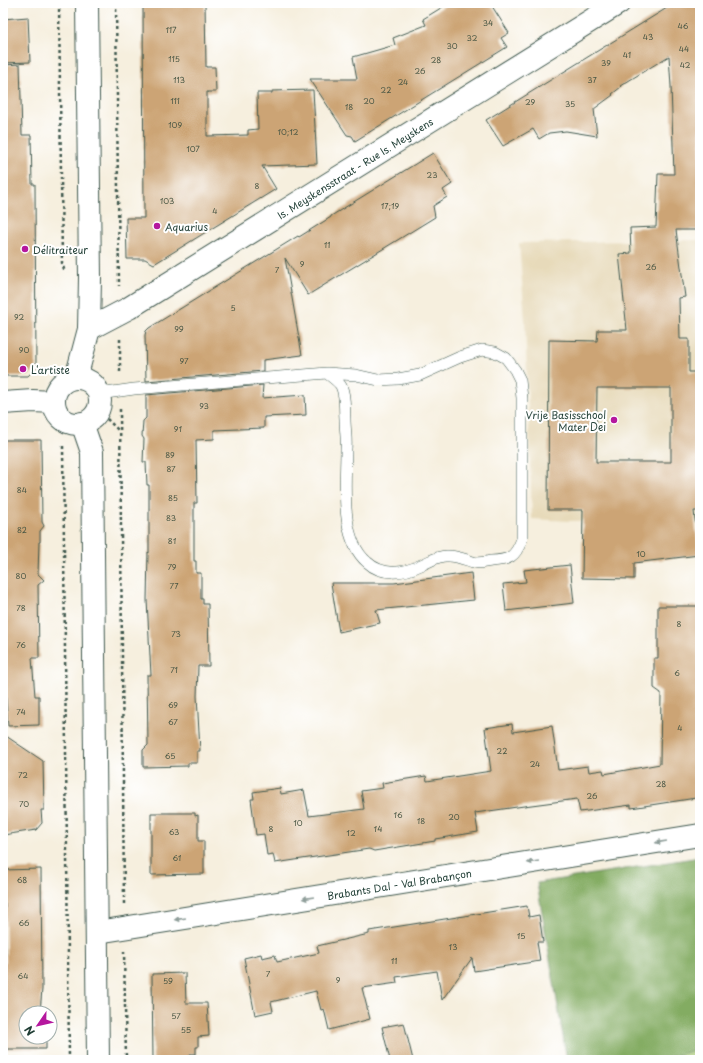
<svg xmlns="http://www.w3.org/2000/svg" width="703" height="1063" viewBox="0 0 703 1063" font-family="'Playpen Sans',sans-serif">
<style>
.built{fill:#e7daba}
.green{fill:#a4c770;stroke:#628252}
.forest{fill:#83ac62;stroke:#51744b}
.building{fill:#cca474;fill-rule:evenodd}
.lines{fill:none;stroke-linecap:round;stroke-linejoin:round}
.lane-casing{stroke:#3f584e;stroke-width:12}
.street-casing{stroke:#3f584e;stroke-width:24}
.secondary-casing{stroke:#3f584e;stroke-width:24}
.path{stroke:#3f584e;stroke-width:2.5;stroke-dasharray:3 3;stroke-linecap:butt}
.lane{stroke:#fff;stroke-width:11}
.street{stroke:#fff;stroke-width:22}
.secondary{stroke:#fff;stroke-width:22}
.oneway{fill:#8f9e9a}
.poi-dot{fill:#b5179e;stroke:#fff;stroke-width:1.5}
.labels{text-anchor:middle;dominant-baseline:central;stroke-width:4;stroke-linejoin:round;paint-order:stroke}
.number-label{font-size:8px;fill:#4a5744}
.street-label{font-size:10px;fill:#1f3d34;stroke:#fff}
.poi-label{font-size:10px;fill:#1f3d34;stroke:#fff;text-anchor:start}
</style>
<rect width="100%" height="100%" fill="#fff"/>
<filter id="ink" filterUnits="userSpaceOnUse"><feTurbulence type="fractalNoise" baseFrequency=".025" numOctaves="2"/><feDisplacementMap in="SourceGraphic" scale="8" xChannelSelector="R" yChannelSelector="G"/><feConvolveMatrix kernelMatrix="1 2 1 2 8 2 1 2 1" color-interpolation-filters="sRGB"/></filter>
<filter id="wash" filterUnits="userSpaceOnUse"><feTurbulence type="fractalNoise" baseFrequency=".012" numOctaves="4" result="noise"/><feDisplacementMap in="SourceGraphic" scale="16" xChannelSelector="R" yChannelSelector="G"/><feGaussianBlur stdDeviation="0.9" result="paint"/><feColorMatrix in="noise" values="0 0 0 0 0 0 0 0 0 0 0 0 0 0 0 0 0 1.4 0 .05"/><feComposite in="paint" operator="in"/></filter>
<g filter="url(#wash)">
<rect width="100%" height="100%" fill="#f6efde"/>
<polygon class="built" points="700,240 700,520 569,521 532,519 525,320 519,243"/>
<polygon class="green" points="700,1048 700,1060 660,1060"/>
<polygon class="forest" points="700,857 700,1048 660,1060 567,1060 537,883"/>
<g id="blocks">
<g class="building">
<polygon points="143,3 205,3 206,67 215,67 216,92 207,92 207,136 248,135 248,130 258,129 257,93 272,93 272,91 313,90 317,164 262,166 276,189 154,264 145,259 127,259 126,218 144,218"/>
<polygon points="449,3 490,3 509,33 501,38 507,47 355,141 352,136 347,135 310,79 357,79 353,57 395,45 393,38 426,25 423,19"/>
<path d="M675,3H700V230H676L685,297L679,298L680,339H689V372H700V511H694L699,555L634,563V579L582,578L583,510H548L549,340L597,341L598,330H627L619,254L631,253L630,228L656,227L658,174H674L671,86L669,56L620,86L621,87L612,94L613,95L594,109L597,136L566,131L549,133L539,139L533,129L503,146L486,120ZM597,388H671V462H596Z"/>
<polygon points="28,17 30,62 3,63 3,19"/>
<polygon points="20,64 22,135 31,135 32,184 35,184 36,368 28,376 3,376 3,65"/>
<polygon points="433,153 452,184 443,190 447,197 433,206 435,217 308,295 285,258 302,355 263,360 263,371 146,381 145,335 146,331 149,328 298,236 299,237 331,217 331,216"/>
<polygon points="263,385 262,398 305,395 306,415 264,417 264,428 214,430 214,439 196,440 197,503 194,503 194,561 196,561 196,573 201,573 201,599 203,599 203,604 208,604 209,666 198,666 197,696 200,751 197,751 197,763 188,763 188,766 143,767 143,750 148,745 147,675 151,675 147,600 148,552 149,553 149,485 147,485 146,462 143,462 144,439 142,436 143,421 146,418 146,395"/>
<polygon points="3,440 41,440 42,522 44,526 40,531 40,542 39,542 38,574 44,580 38,585 39,658 32,658 35,696 39,696 39,725 8,726 3,658"/>
<polygon points="570,565 574,603 506,611 503,584 526,582 524,570"/>
<polygon points="471,573 474,600 376,610 380,623 339,632 331,583 394,583"/>
<polygon points="658,606 700,606 700,782 696,782 698,794 696,795 696,798 631,808 631,805 580,812 577,799 524,806 475,813 478,832 435,839 435,841 374,851 369,849 275,863 273,854 267,855 264,834 256,835 251,799 254,799 253,792 280,788 281,794 304,790 309,816 364,809 361,791 383,788 382,783 426,776 427,781 491,771 485,728 512,724 513,732 552,726 558,770 588,766 589,772 603,770 604,774 660,764 661,693 654,688 654,658 658,658"/>
<polygon points="3,734 43,761 44,810 41,810 42,823 36,830 3,835"/>
<polygon points="151,813 195,813 195,816 198,815 198,841 204,841 204,874 151,875"/>
<polygon points="41,869 42,989 40,1012 45,1012 45,1013 26,1013 26,1037 46,1037 46,1049 3,1049 3,962 6,962 5,903 3,903 3,870"/>
<polygon points="527,906 529,917 539,915 543,942 537,942 540,961 474,971 472,958 442,1000 437,971 396,977 397,983 362,988 370,1019 329,1030 324,1009 321,1010 316,991 271,1002 273,1011 255,1015 244,958 261,954 262,958 275,955 277,962 319,953 317,946 369,934 369,931"/>
<polygon points="185,973 186,1003 207,1003 209,1036 198,1037 198,1047 196,1047 196,1054 190,1054 190,1060 153,1060 152,974"/>
<polygon points="404,1023 413,1060 390,1060 382,1027"/>
</g>
</g>
</g>
<g filter="url(#ink)">
<use href="#blocks" fill-opacity="0" stroke="#3f584e" stroke-width="1"/>
<g class="lines">
<g class="lane-casing">
<path id="lane" d="M99,394L134,389L327,373L356,375L378,380L398,379L420,375L460,357L482,350L495,352L506,358L515,370L520,380L522,398V539C515,558 509,560 491,561C485,562 478,564 473,562C464,559 455,555 446,556C437,556 429,562 421,565C403,574 382,576 367,562C339,538 346,483 346,449C347,439 345,429 345,419C344,408 346,396 341,386C338,381 331,377 327,373"/>
</g>
<g class="street-casing">
<g id="street">
<polyline points="3,403 33,401 54,402"/>
<path id="s1" d="M98,932L700,835"/>
</g>
</g>
<g class="secondary-casing">
<g id="secondary">
<path id="s2" d="M89,329L129,308L619,3"/>
<polyline points="76,378 89,329 90,278 87,3"/>
<circle cx="77" cy="401" r="23"/>
<polyline points="82,423 92,452 98,1060"/>
</g>
</g>
<g class="path">
<polyline points="59,3 62,263 65,272"/>
<polyline points="116,3 119,286"/>
<polyline points="120,339 120,374"/>
<polyline points="120,409 124,904"/>
<polyline points="107,419 119,431"/>
<polyline points="63,446 69,1060"/>
<polyline points="124,951 126,1060"/>
</g>
<use href="#lane" class="lane"/>
<use href="#street" class="street"/>
<use href="#secondary" class="secondary"/>
</g>
<defs><path id="oneway-solid" d="M-6-.8H1V-3.2L6.5 0L1 3.2V.8H-6Z"/></defs>
<g class="oneway">
<use href="#oneway-solid" transform="translate(661 842) rotate(171)"/>
<use href="#oneway-solid" transform="translate(533 862) rotate(171)"/>
<use href="#oneway-solid" transform="translate(308 898) rotate(171)"/>
<use href="#oneway-solid" transform="translate(180 919) rotate(171)"/>
</g>
</g>
<g class="poi-dot">
<circle cx="157" cy="226" r="4"/>
<circle cx="25" cy="249" r="4"/>
<circle cx="23" cy="369" r="4"/>
<circle cx="614" cy="420" r="4"/>
</g>
<g class="labels">
<g class="number-label">
<text x="488" y="23">34</text>
<text x="683" y="26">46</text>
<text x="171" y="30">117</text>
<text x="648" y="37">43</text>
<text x="472" y="38">32</text>
<text x="452" y="46">30</text>
<text x="684" y="49">44</text>
<text x="627" y="55">41</text>
<text x="174" y="59">115</text>
<text x="436" y="60">28</text>
<text x="606" y="63">39</text>
<text x="685" y="65">42</text>
<text x="420" y="71">26</text>
<text x="179" y="80">113</text>
<text x="592" y="80">37</text>
<text x="403" y="82">24</text>
<text x="386" y="90">22</text>
<text x="175" y="101">111</text>
<text x="369" y="101">20</text>
<text x="530" y="102">29</text>
<text x="570" y="104">35</text>
<text x="349" y="107">18</text>
<text x="175" y="125">109</text>
<text x="288" y="132">10;12</text>
<text x="193" y="149">107</text>
<text x="432" y="175">23</text>
<text x="257" y="186">8</text>
<text x="167" y="201">103</text>
<text x="390" y="206">17;19</text>
<text x="215" y="211">4</text>
<text x="327" y="245">11</text>
<text x="302" y="264">9</text>
<text x="651" y="267">26</text>
<text x="277" y="270">7</text>
<text x="233" y="308">5</text>
<text x="19" y="317">92</text>
<text x="179" y="329">99</text>
<text x="24" y="350">90</text>
<text x="184" y="361">97</text>
<text x="204" y="406">93</text>
<text x="178" y="429">91</text>
<text x="170" y="455">89</text>
<text x="171" y="469">87</text>
<text x="22" y="490">84</text>
<text x="173" y="498">85</text>
<text x="171" y="518">83</text>
<text x="22" y="530">82</text>
<text x="172" y="541">81</text>
<text x="641" y="554">10</text>
<text x="172" y="567">79</text>
<text x="21" y="576">80</text>
<text x="174" y="586">77</text>
<text x="21" y="608">78</text>
<text x="679" y="624">8</text>
<text x="176" y="634">73</text>
<text x="21" y="645">76</text>
<text x="174" y="670">71</text>
<text x="677" y="673">6</text>
<text x="173" y="705">69</text>
<text x="21" y="712">74</text>
<text x="173" y="722">67</text>
<text x="680" y="728">4</text>
<text x="502" y="751">22</text>
<text x="170" y="756">65</text>
<text x="535" y="764">24</text>
<text x="23" y="775">72</text>
<text x="661" y="784">28</text>
<text x="592" y="796">26</text>
<text x="24" y="804">70</text>
<text x="398" y="815">16</text>
<text x="454" y="817">20</text>
<text x="421" y="821">18</text>
<text x="298" y="823">10</text>
<text x="271" y="829">8</text>
<text x="378" y="829">14</text>
<text x="174" y="832">63</text>
<text x="351" y="833">12</text>
<text x="177" y="858">61</text>
<text x="22" y="880">68</text>
<text x="24" y="923">66</text>
<text x="521" y="936">15</text>
<text x="453" y="947">13</text>
<text x="394" y="961">11</text>
<text x="268" y="974">7</text>
<text x="23" y="976">64</text>
<text x="338" y="980">9</text>
<text x="168" y="981">59</text>
<text x="176" y="1016">57</text>
<text x="186" y="1030">55</text>
</g>
<g class="street-label">
<text stroke="none"><textPath href="#s2" startOffset="311">Is. Meyskensstraat - Rue Is. Meyskens</textPath></text>
<text stroke="none"><textPath href="#s1" startOffset="305">Brabants Dal - Val Brabançon</textPath></text>
</g>
<g class="poi-label">
<text x="165" y="226">Aquarius</text>
<text x="33" y="249">Délitraiteur</text>
<text x="31" y="369">L'artiste</text>
<text x="606" y="414" text-anchor="end">Vrije Basisschool<tspan x="606" dy="12">Mater Dei</tspan></text>
</g>
</g>
<rect width="703" height="1063" fill="none" stroke="#fff" stroke-width="16"/>
<g transform="translate(38 1025) rotate(236)"><circle r="19" fill="#ffffff" stroke="#a5b1ae"/>
<path d="M0-3L7 15L0 10L-7 15Z" fill="#b5179e"/>
<text y="-6" font-size="11" font-weight="bold" text-anchor="middle" fill="#1f3d34">N</text>
</g>
</svg>
